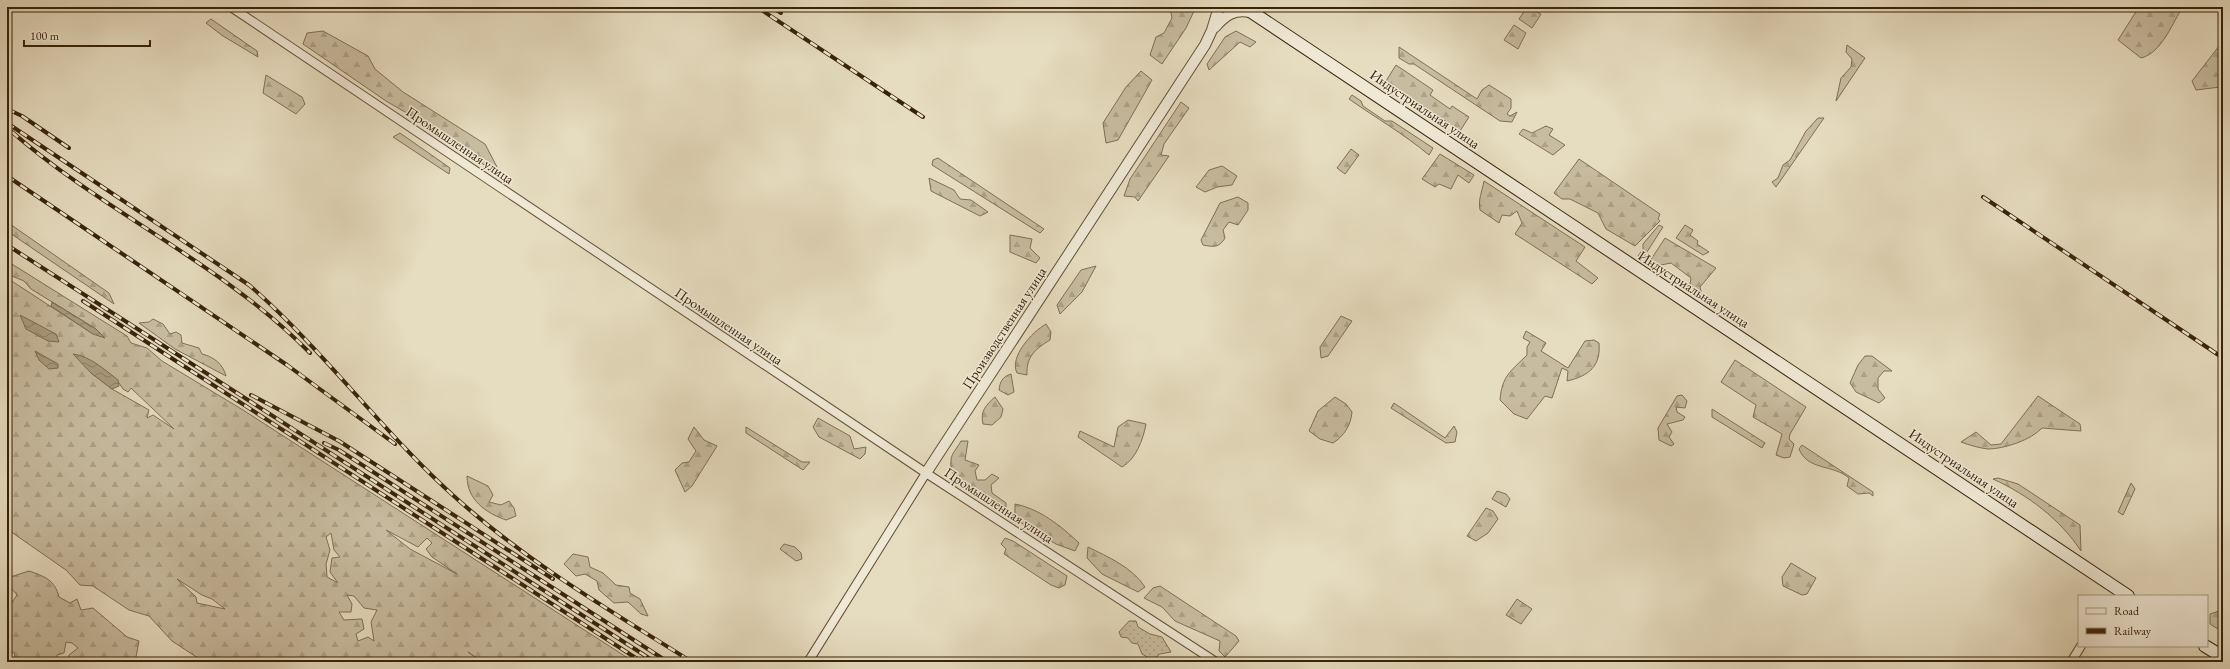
<svg xmlns="http://www.w3.org/2000/svg" width="2230" height="669" viewBox="0 0 2230 669" font-family="'EB Garamond',serif">
<style>
.grass{fill:url(#grass-dots);stroke:#806f54}
.forest{fill:url(#forest-firs);stroke:#806f54;fill-rule:evenodd}
.water{fill:url(#water-waves);stroke:#7c6c51}
.lines{fill:none;stroke-linecap:round;stroke-linejoin:round}
.minor-casing{stroke:#635036;stroke-width:10}
.tertiary-casing{stroke:#635036;stroke-width:12}
.secondary-casing{stroke:#372209;stroke-width:14}
.minor{stroke:#efe8d5;stroke-width:8}
.tertiary{stroke:#efe8d5;stroke-width:10}
.secondary{stroke:#efe8d5;stroke-width:12}
.rail-casing{stroke:#372209;stroke-width:4}
.rail{stroke:#efe8d5;stroke-width:2.5;stroke-dasharray:8;stroke-linecap:butt}
.labels{text-anchor:middle;dominant-baseline:central;stroke-width:3;stroke-linejoin:round;paint-order:stroke}
.street-label{font-size:14px;fill:#372209;stroke:#efe8d5}
</style>
<defs>
<pattern id="grass-dots" width="8" height="8" patternUnits="userSpaceOnUse"><rect width="8" height="8" fill="#c8bca0"/><path d="M2 2h.1M6 6h.1" fill="none" stroke="#aca188" stroke-width="1.8" stroke-linecap="round"/></pattern>
<pattern id="forest-firs" width="22" height="20" patternUnits="userSpaceOnUse"><rect width="22" height="20" fill="#c8bca0"/><path d="M5 1l3.5 6h-7zM16 11l3.5 6h-7z" fill="#aca188"/></pattern>
<pattern id="water-waves" width="16" height="10" patternUnits="userSpaceOnUse"><rect width="16" height="10" fill="#aa9d81"/><path d="M0 5q4-4 8 0t8 0" fill="none" stroke="#8b8068"/></pattern>
</defs>
<rect width="100%" height="100%" fill="#e6dcbf"/>
<filter id="stains"><feTurbulence type="fractalNoise" baseFrequency=".005" numOctaves="4"/><feColorMatrix values="0 0 0 0 .2 0 0 0 0 .09 0 0 0 0 .02 0 0 0 .5 -.17"/></filter>
<radialGradient id="worn" r=".72"><stop offset=".6" stop-color="#630" stop-opacity="0"/><stop offset="1" stop-color="#630" stop-opacity=".3"/></radialGradient>
<polygon class="grass" points="1129,621 1136,621 1138,627 1150,634 1162,637 1171,652 1160,654 1152,660 1142,654 1138,644 1132,643 1128,638 1121,637 1119,632"/>
<g class="forest">
<polygon points="1170,7 1194,7 1195,9 1186,28 1162,64 1150,55 1156,37 1164,33 1172,18"/>
<polygon points="1527,7 1541,14 1532,28 1519,19"/>
<path d="M2139,7H2177L2181,10C2171,26 2161,53 2141,58L2118,40Z"/>
<polygon points="211,19 257,51 258,57 223,36 206,23"/>
<polygon points="1514,25 1526,33 1518,49 1504,40"/>
<polygon points="323,31 368,56 375,69 403,92 485,144 497,167 494,172 434,129 386,101 303,44 307,33"/>
<polygon points="1236,31 1256,42 1250,47 1240,42 1209,70 1207,64 1225,37"/>
<polygon points="2223,41 2223,88 2220,87 2196,90 2192,81"/>
<polygon points="1847,45 1865,58 1836,101 1841,78 1851,67 1852,59 1846,52"/>
<polygon points="1399,47 1477,99 1482,90 1489,85 1511,99 1511,108 1507,114 1510,116 1517,112 1512,122 1500,121 1414,64 1409,64 1399,58"/>
<polygon points="1396,65 1433,90 1430,95 1450,109 1452,106 1469,117 1460,131 1386,81"/>
<polygon points="1141,71 1152,80 1118,140 1106,143 1103,123 1126,87"/>
<polygon points="266,75 302,97 305,104 296,114 263,93"/>
<path d="M1352,95L1361,101L1363,106L1385,121H1392L1433,148L1429,155C1404,134 1376,118 1349,99Z"/>
<polygon points="1181,102 1189,108 1164,144 1161,155 1169,156 1138,201 1135,197 1124,196 1130,179"/>
<polygon points="1818,118 1824,118 1776,187 1772,182 1778,178 1783,165 1790,160 1806,131"/>
<polygon points="1546,126 1553,129 1549,135 1565,145 1553,155 1519,134 1523,129 1532,133"/>
<polygon points="400,133 450,168 449,174 393,137"/>
<polygon points="1351,149 1359,155 1345,174 1337,168"/>
<polygon points="1440,154 1474,175 1469,183 1458,175 1451,189 1439,184 1435,187 1422,179"/>
<polygon points="938,158 1044,229 1040,233 932,165 933,160"/>
<polygon points="1579,159 1660,214 1658,219 1660,221 1635,246 1606,229 1598,213 1570,199 1562,199 1554,193"/>
<polygon points="1222,166 1237,176 1232,185 1217,187 1205,192 1196,187 1209,170"/>
<polygon points="929,178 954,190 960,199 971,200 988,212 980,216 931,191"/>
<path d="M1484,181L1585,247L1576,261L1598,278L1592,284L1515,234L1522,223L1517,211L1510,216L1502,215L1499,223L1480,210C1478,199 1482,192 1484,181Z"/>
<path d="M1238,197L1248,203V210L1238,225L1229,222L1223,230L1225,238C1219,248 1214,247 1203,245L1201,240L1220,203Z"/>
<polygon points="7,222 109,293 114,304 7,231"/>
<polygon points="1659,225 1663,227 1643,258 1638,256 1643,249 1643,244"/>
<polygon points="1685,225 1693,230 1690,235 1698,241 1697,244 1709,252 1703,255 1676,238"/>
<polygon points="1010,235 1032,239 1030,248 1040,258 1036,263 1010,252"/>
<polygon points="1665,238 1716,268 1700,287 1703,298 1689,290 1691,278 1671,263 1656,266 1650,261"/>
<path d="M7,261L127,336L131,343L147,348L162,361L243,410L634,662H483L468,652L481,662H204L172,641L149,616L129,610L93,586L80,585L66,570L7,529V278L93,334L96,329L31,289L24,281L7,274ZM91,373L117,380L123,389L128,392L131,388L174,429L153,415L147,418L149,410L112,389ZM386,530L418,547L427,538L432,543L426,549L432,557L457,574L410,549ZM331,533L334,550L340,557L332,558L330,572L338,583L327,577L326,564L330,550L326,537ZM177,579L202,595L212,599L225,609L197,603L196,597ZM347,595L354,596L364,608L377,610L371,622L374,641L368,637L358,641L356,634L364,629L362,619L344,620L339,612H351L352,604Z"/>
<polygon points="1096,266 1082,292 1060,314 1057,305 1081,270"/>
<polygon points="1341,316 1352,321 1328,356 1321,358 1320,347"/>
<path d="M153,319L163,324L170,334L176,332L181,335L182,343L199,348L202,354C214,357 223,364 226,376L175,349L139,323L149,322Z"/>
<path d="M1046,324L1051,332L1050,340C1035,349 1026,357 1027,375L1017,373C1009,357 1032,332 1046,324Z"/>
<path d="M1526,331L1546,343L1541,351L1568,368L1585,341L1594,340L1599,343C1601,366 1589,376 1567,381L1568,371L1562,368L1552,398L1545,396L1527,419L1514,414L1500,400C1502,376 1510,372 1527,355V347L1530,342L1523,338Z"/>
<polygon points="1865,356 1872,356 1892,371 1884,371 1878,378 1878,389 1885,398 1879,403 1856,392 1850,383 1858,365"/>
<polygon points="1735,360 1806,407 1790,434 1789,439 1794,444 1790,457 1784,458 1776,455 1782,434 1753,417 1756,405 1721,382"/>
<path d="M1011,374L1014,392L1008,395L999,390C1000,382 1002,377 1011,374Z"/>
<polygon points="1682,395 1687,401 1685,408 1676,407 1677,412 1685,417 1683,420 1667,424 1672,432 1669,437 1674,444 1671,446 1659,440 1658,428 1677,396"/>
<path d="M2038,396L2080,424L2081,431L2042,428C2031,440 2004,449 1988,449C1979,448 1969,445 1961,442L1976,432L1991,445L2001,444Z"/>
<path d="M995,397L1003,409L1001,417L992,425L983,424C980,411 986,405 995,397Z"/>
<path d="M1335,397L1346,404L1352,412C1351,425 1344,436 1333,443L1320,439L1309,431L1318,411Z"/>
<polygon points="1394,403 1445,438 1454,426 1457,432 1455,442 1446,443 1391,408"/>
<polygon points="1712,409 1765,443 1762,448 1712,417"/>
<polygon points="818,418 850,436 854,449 866,447 865,454 860,459 819,437 813,427"/>
<path d="M1128,420L1146,424C1143,440 1136,459 1122,467L1078,437L1080,431L1114,447L1118,427Z"/>
<polygon points="694,427 704,440 717,446 692,486 685,492 675,470 682,463 689,462 696,451 688,439"/>
<polygon points="746,427 802,462 810,462 803,470 746,433"/>
<path d="M961,441H968L965,460L979,465L975,471L977,480H985L992,474L999,478L991,485L992,493L1006,503V507C985,502 947,486 951,460C951,454 958,447 961,441Z"/>
<path d="M1802,445L1873,492V496L1869,493L1858,494L1847,486L1849,478C1833,464 1808,471 1799,449Z"/>
<path d="M467,476L488,486L493,495L489,502L501,505L509,501L514,508L516,516L506,520C486,513 467,500 467,476Z"/>
<path d="M1998,478L2018,484L2080,525L2081,551C2060,519 2028,495 1993,479Z"/>
<polygon points="2131,483 2135,489 2123,515 2118,512"/>
<polygon points="1497,491 1506,494 1510,499 1506,507 1492,499"/>
<path d="M1015,504C1040,509 1061,526 1079,543L1075,551L1056,544L1015,519Z"/>
<polygon points="1486,508 1493,511 1498,519 1488,533 1476,541 1467,536"/>
<polygon points="1005,538 1013,541 1067,576 1065,585 1059,588 1051,585 1004,554 1006,549 1001,544"/>
<polygon points="784,544 795,547 801,553 802,559 796,561 780,549"/>
<path d="M1088,547C1108,557 1132,567 1145,587L1138,592L1102,574L1087,558Z"/>
<polygon points="573,554 588,557 590,567 603,573 616,585 629,587 630,593 640,599 648,616 641,614 628,602 614,603 599,590 597,581 585,574 576,576 564,564"/>
<polygon points="1791,563 1816,578 1807,594 1802,595 1783,586 1782,577"/>
<path d="M29,571C44,576 55,580 59,597L70,603L77,599L81,610L93,608L127,637L139,641L135,662H67L69,655L78,648L72,643L66,642L64,653L57,655V662H16L14,652L7,655V598L11,604L17,595L7,583V578Z"/>
<polygon points="1160,586 1236,636 1239,641 1225,657 1219,651 1220,641 1175,621 1162,607 1144,598 1153,588"/>
<polygon points="1517,599 1532,609 1521,624 1506,615"/>
<polygon points="2222,606 2223,628 2218,629 2210,624 2210,614 2219,611"/>
</g>
<g class="water">
<polygon points="52,302 96,329 105,338 93,334 51,306"/>
<polygon points="20,315 56,334 59,342 48,341 26,329"/>
<polygon points="35,351 58,364 58,368 49,369 39,360"/>
<path d="M73,354C90,356 105,370 118,380L119,386L112,389L91,373Z"/>
</g>
<g class="lines">
<g class="minor-casing">
<g id="minor">
<polyline points="231,7 926,473 1216,662"/>
<polyline points="808,662 926,473"/>
<polyline points="2071,662 2081,646"/>
</g>
</g>
<g class="tertiary-casing">
<g id="tertiary">
<path d="M1215,27C1226,15 1234,9 1250,12"/>
<polyline points="926,473 1205,45 1212,30 1219,7"/>
</g>
</g>
<g class="secondary-casing">
<g id="secondary">
<polyline points="1244,7 2128,596"/>
<polyline points="2205,646 2223,657"/>
</g>
</g>
<use href="#minor" class="minor"/>
<use href="#tertiary" class="tertiary"/>
<use href="#secondary" class="secondary"/>
<g class="rail-casing">
<g id="rail">
<polyline points="757,7 923,117"/>
<polyline points="772,7 781,13"/>
<polyline points="7,109 22,116 69,148"/>
<path d="M7,123L249,285C324,350 382,432 456,498C527,562 611,611 692,662"/>
<path d="M12,132C105,213 223,264 310,353"/>
<polyline points="7,176 287,365 395,444"/>
<polyline points="1983,197 2223,358"/>
<polyline points="7,245 655,662"/>
<polyline points="83,301 642,662"/>
<polyline points="251,395 339,441 553,579"/>
<polyline points="324,443 339,450 668,662"/>
</g>
</g>
<use href="#rail" class="rail"/>
</g>
<g class="labels">
<g class="street-label">
<text transform="translate(1425 109) rotate(34)">Индустриальная улица</text>
<text transform="translate(460 145) rotate(34)">Промышленная улица</text>
<text transform="translate(1694 289) rotate(33)">Индустриальная улица</text>
<text transform="translate(729 326) rotate(34)">Промышленная улица</text>
<text transform="translate(1004 328) rotate(-57)">Производственная улица</text>
<text transform="translate(1964 468) rotate(34)">Индустриальная улица</text>
<text transform="translate(999 505) rotate(33)">Промышленная улица</text>
</g>
</g>
<rect width="2230" height="669" fill="none" stroke="#e6dcbf" stroke-width="24"/>
<rect x="8" y="8" width="2214" height="653" fill="none" stroke="#372209" stroke-width="2"/>
<rect x="12" y="12" width="2206" height="645" fill="none" stroke="#372209"/>
<rect x="2078" y="595" width="130" height="52" fill="#efe8d5" stroke="#a59983"/>
<rect x="2086" y="608" width="20" height="6" fill="#efe8d5" stroke="#a59983"/>
<text x="2114" y="615" font-size="12" fill="#372209">Road</text>
<rect x="2086" y="628" width="20" height="6" fill="#372209" stroke="#a59983"/>
<text x="2114" y="635" font-size="12" fill="#372209">Railway</text>
<path d="M24 40v6h126v-6" fill="none" stroke="#372209" stroke-width="2"/>
<text x="30" y="40" font-size="12" fill="#372209" stroke="#efe8d5" stroke-width="3" paint-order="stroke">100 m</text>
<rect width="100%" height="100%" filter="url(#stains)"/>
<rect width="100%" height="100%" fill="url(#worn)"/>
</svg>
